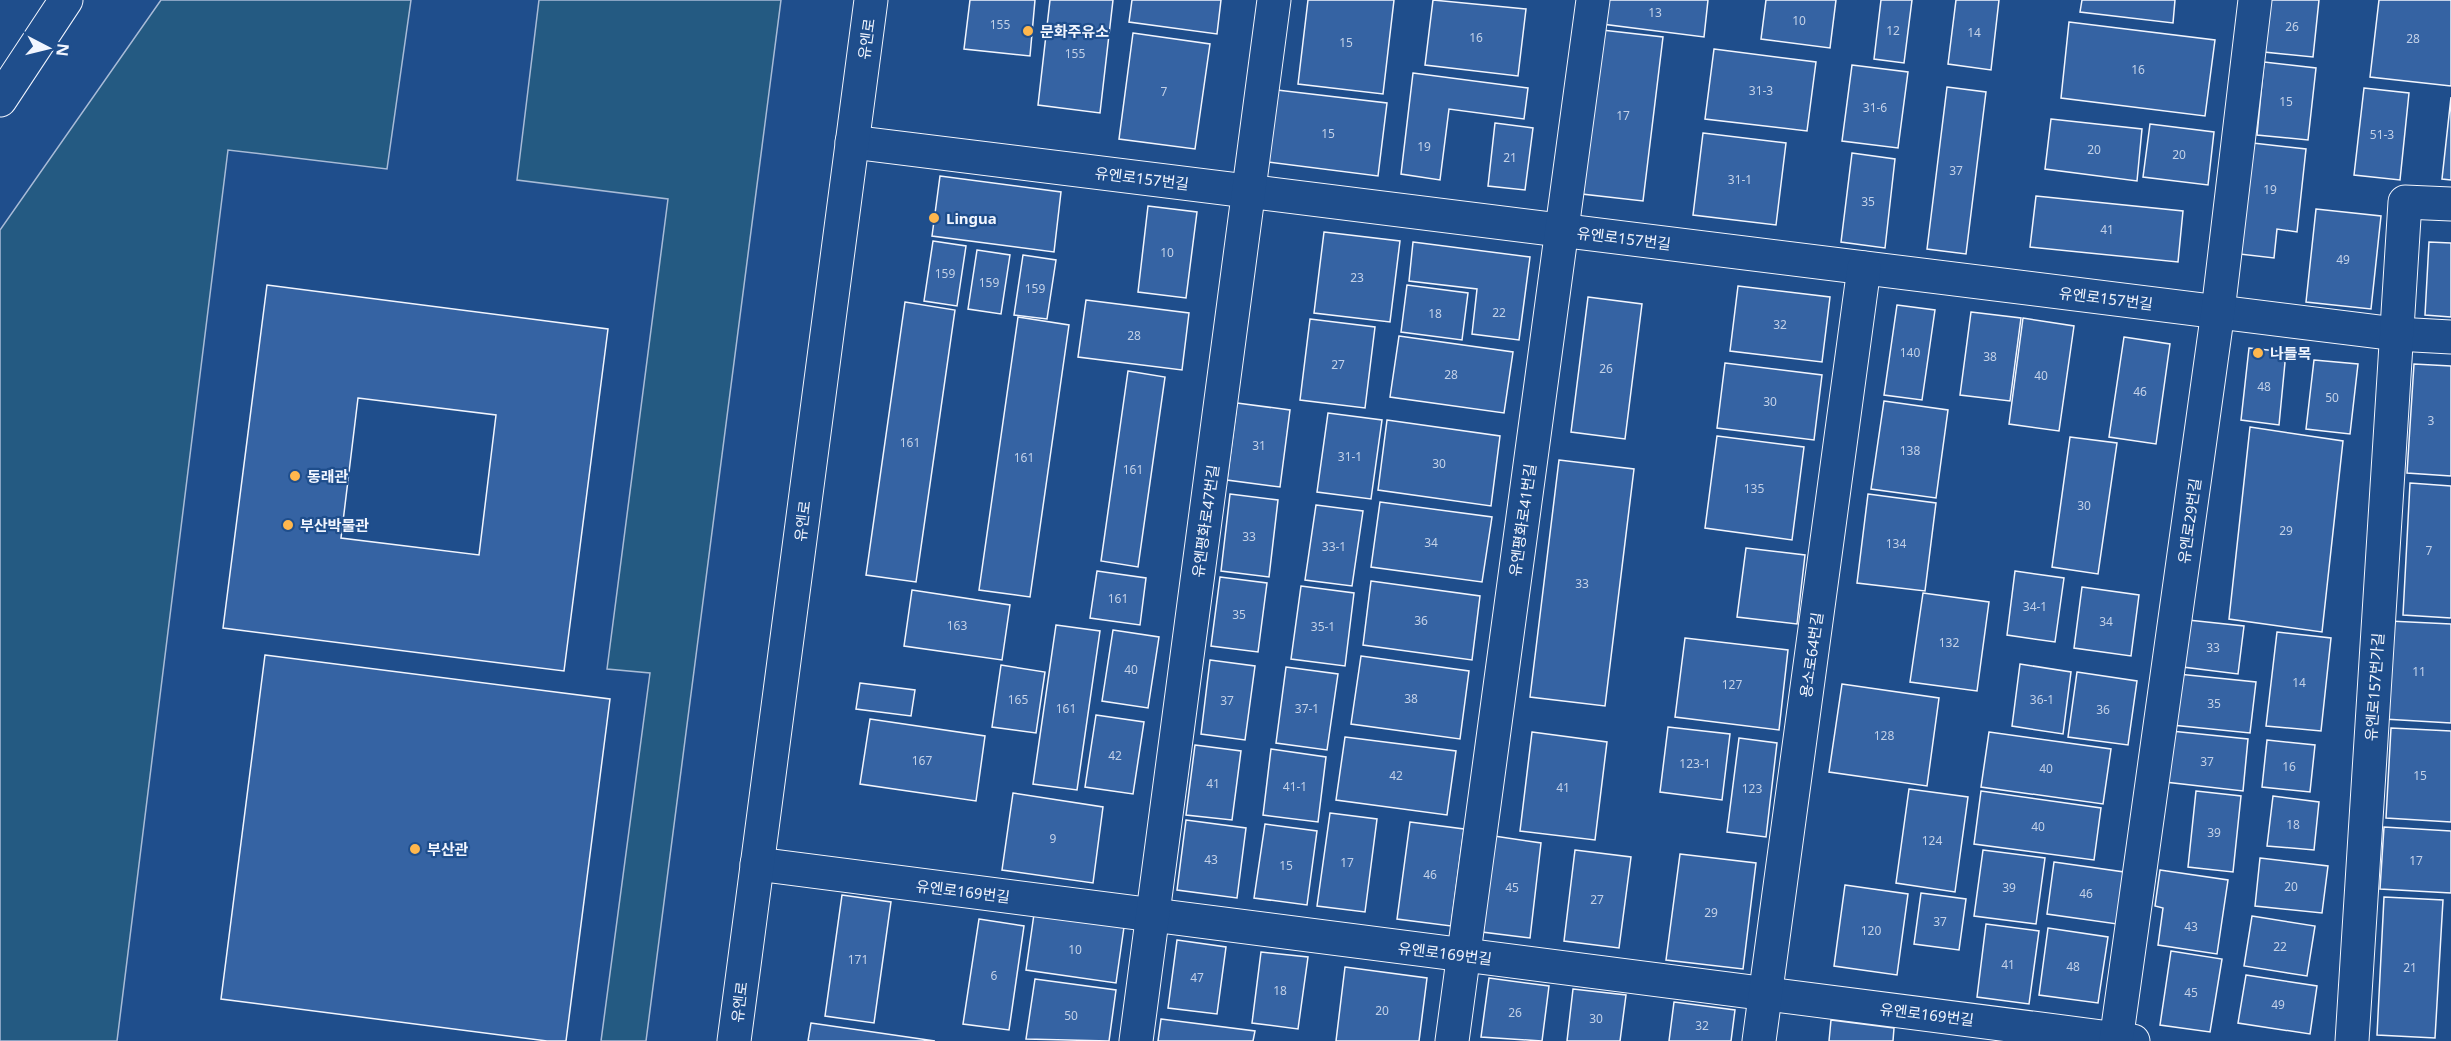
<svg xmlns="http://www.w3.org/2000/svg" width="2451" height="1041" viewBox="0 0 2451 1041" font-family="'Noto Sans','Noto Sans KR',sans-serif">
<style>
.green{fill:#245a82;stroke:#a8bbd7;stroke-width:1.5}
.building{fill:#3563a3;stroke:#f2f6ff;stroke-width:1.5;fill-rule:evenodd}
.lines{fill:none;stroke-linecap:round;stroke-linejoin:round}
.minor-casing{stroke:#f2f6ff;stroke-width:35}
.secondary-casing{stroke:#f2f6ff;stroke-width:35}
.minor{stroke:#1f4e8c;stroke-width:33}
.secondary{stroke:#1f4e8c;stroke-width:33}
.poi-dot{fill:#ffb74d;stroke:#1f4e8c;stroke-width:2}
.labels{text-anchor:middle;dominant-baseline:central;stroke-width:4.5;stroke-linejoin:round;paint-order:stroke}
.number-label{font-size:12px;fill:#c3d1e8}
.poi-label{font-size:15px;font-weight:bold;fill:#f2f6ff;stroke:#1f4e8c;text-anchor:start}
.street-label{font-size:15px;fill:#f2f6ff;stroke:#1f4e8c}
</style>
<rect width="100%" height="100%" fill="#1f4e8c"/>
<g class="green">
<polygon points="161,0 411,0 387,169 228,150 117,1041 0,1041 0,230"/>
<polygon points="539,0 781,0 646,1041 601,1041 650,673 607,669 668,199 517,180"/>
</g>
<g class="building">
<polygon points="970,0 1035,0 1030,56 964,49"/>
<polygon points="1050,0 1113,0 1100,113 1038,105"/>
<polygon points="1132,0 1221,0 1217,34 1129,22"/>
<polygon points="1308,0 1394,0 1383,94 1298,84"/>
<polygon points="1433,0 1526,9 1518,76 1425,65"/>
<polygon points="1605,0 1708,0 1704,37 1602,24"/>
<polygon points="1766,0 1836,0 1830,48 1761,39"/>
<polygon points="1881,0 1912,0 1904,63 1874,59"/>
<polygon points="1956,0 1999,0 1991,70 1948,64"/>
<polygon points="2082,0 2175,0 2173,23 2080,12"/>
<polygon points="2270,0 2319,0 2313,57 2264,52"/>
<polygon points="2379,0 2451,0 2451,86 2370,77"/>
<polygon points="2069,22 2215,40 2205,116 2061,98"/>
<polygon points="1602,30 1663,37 1643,201 1582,194"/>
<polygon points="1133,33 1210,44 1195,149 1119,139"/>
<polygon points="1714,49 1816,62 1807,131 1705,119"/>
<polygon points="2264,62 2316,68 2308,140 2257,135"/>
<polygon points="1852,65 1908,72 1898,148 1842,141"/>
<polygon points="1413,73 1528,88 1524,119 1449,109 1440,180 1401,174"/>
<polygon points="1947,87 1986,92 1966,254 1927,249"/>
<polygon points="2364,88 2409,93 2400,180 2354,175"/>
<polygon points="1277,90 1387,103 1378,176 1268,162"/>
<polygon points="2451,97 2451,180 2442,179"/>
<polygon points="2051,119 2142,129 2137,181 2045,169"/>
<polygon points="1495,123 1533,128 1525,190 1488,186"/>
<polygon points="2150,124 2214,132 2208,185 2143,177"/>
<polygon points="1703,133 1786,143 1776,225 1693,215"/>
<polygon points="2244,142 2306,149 2297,232 2277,229 2274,258 2231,253"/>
<polygon points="1852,153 1895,159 1885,248 1841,242"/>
<polygon points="940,176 1061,192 1054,252 932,236"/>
<polygon points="2036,196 2183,211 2178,262 2030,247"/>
<polygon points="1148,206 1197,212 1186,298 1138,292"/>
<polygon points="2316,209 2381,216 2371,309 2306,302"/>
<polygon points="1324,232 1400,241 1390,322 1314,313"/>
<polygon points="933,241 966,246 957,306 924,301"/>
<polygon points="1413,242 1530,257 1519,340 1472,334 1477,289 1409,281"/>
<polygon points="2429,242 2451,243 2451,317 2425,315"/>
<polygon points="977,250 1010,255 1001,314 968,309"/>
<polygon points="1023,255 1056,260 1047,319 1014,315"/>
<path d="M267,285L608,329L564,671L223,628ZM358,398L496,415L479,555L341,538Z"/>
<polygon points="1407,285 1468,293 1462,340 1401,332"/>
<polygon points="1738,286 1830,297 1822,362 1730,351"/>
<polygon points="1588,297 1642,304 1625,439 1571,432"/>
<polygon points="1086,300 1189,313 1182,370 1078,357"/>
<polygon points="905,302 955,310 916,582 866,575"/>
<polygon points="1897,305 1935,310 1922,400 1884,395"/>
<polygon points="1971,312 2021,318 2010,401 1960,395"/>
<polygon points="1018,317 1069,325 1030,597 979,590"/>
<polygon points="2023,318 2074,326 2059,431 2009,424"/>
<polygon points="1310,319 1375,327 1365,408 1300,400"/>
<polygon points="1399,336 1513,352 1504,413 1390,397"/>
<polygon points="2124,337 2170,344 2156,444 2109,437"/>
<polygon points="2249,348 2286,352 2279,425 2241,420"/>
<polygon points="2314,360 2358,364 2350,434 2306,429"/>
<polygon points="1725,363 1822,375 1814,440 1717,428"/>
<polygon points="2414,364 2451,366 2451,476 2407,473"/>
<polygon points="1128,371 1165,377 1138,567 1101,561"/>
<polygon points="1884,401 1948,410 1936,498 1871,489"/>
<polygon points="1237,403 1290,410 1280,487 1227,480"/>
<polygon points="1328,413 1382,420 1371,499 1317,492"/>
<polygon points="1387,420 1500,436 1491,506 1378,490"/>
<polygon points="2250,427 2343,441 2322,632 2229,619"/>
<polygon points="1717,436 1804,447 1792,540 1705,528"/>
<polygon points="2070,437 2117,443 2098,574 2052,567"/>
<polygon points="1559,460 1634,469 1605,706 1530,697"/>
<polygon points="2410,483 2451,486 2451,618 2403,615"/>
<polygon points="1230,494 1278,500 1269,577 1221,571"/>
<polygon points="1868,494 1936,503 1925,591 1857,583"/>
<polygon points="1380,502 1492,517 1482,582 1371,567"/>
<polygon points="1316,505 1363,511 1352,586 1305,580"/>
<polygon points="1746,548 1805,555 1797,624 1737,617"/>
<polygon points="1097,571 1146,578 1140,625 1090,618"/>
<polygon points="2015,571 2064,578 2055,642 2007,635"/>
<polygon points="1220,577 1267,583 1258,652 1211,646"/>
<polygon points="1371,581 1480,596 1472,660 1363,645"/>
<polygon points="1301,586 1354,593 1345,666 1291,659"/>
<polygon points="2082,587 2139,595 2131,656 2074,648"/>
<polygon points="912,590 1010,605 1002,660 904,646"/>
<polygon points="1923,593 1989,602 1977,691 1910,682"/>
<polygon points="2188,620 2244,626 2238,674 2183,667"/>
<polygon points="2389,621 2451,624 2451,723 2384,719"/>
<polygon points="1056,625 1100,631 1077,790 1033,784"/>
<polygon points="1113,630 1159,637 1148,708 1102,701"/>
<polygon points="2277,632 2331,638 2321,731 2266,726"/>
<polygon points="1685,638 1788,650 1779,730 1675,717"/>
<polygon points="265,655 610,699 566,1041 547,1041 221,999"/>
<polygon points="1361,656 1469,671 1460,739 1351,724"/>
<polygon points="1210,660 1255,666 1245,740 1201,734"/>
<polygon points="2020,664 2071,672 2063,734 2012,726"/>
<polygon points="1001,665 1045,672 1036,733 992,727"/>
<polygon points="1286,667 1338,674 1327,750 1276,743"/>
<polygon points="2077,672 2137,681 2128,745 2068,737"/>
<polygon points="2178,674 2256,682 2250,733 2172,725"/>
<polygon points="860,683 915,690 911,716 856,709"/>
<polygon points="1842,684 1939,698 1927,786 1829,772"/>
<polygon points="1096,715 1144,722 1133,794 1085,787"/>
<polygon points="870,719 985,736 976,801 860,784"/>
<polygon points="1668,727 1730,734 1722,800 1660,792"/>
<polygon points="2391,728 2451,731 2451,822 2386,818"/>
<polygon points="2171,731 2248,739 2243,791 2165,782"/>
<polygon points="1532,732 1607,742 1595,840 1520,831"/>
<polygon points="1989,732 2111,749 2103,804 1981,787"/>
<polygon points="1345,737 1456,751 1447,815 1336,800"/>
<polygon points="1739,738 1777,743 1766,837 1727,832"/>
<polygon points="2267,740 2315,745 2310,792 2262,787"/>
<polygon points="1195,745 1241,751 1232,820 1186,815"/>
<polygon points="1271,749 1326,757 1318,822 1263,815"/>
<polygon points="1909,789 1968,797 1955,892 1896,883"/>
<polygon points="1981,791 2101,808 2094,860 1974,844"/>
<polygon points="2196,791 2241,796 2233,872 2188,867"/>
<polygon points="1013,793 1103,807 1093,883 1002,870"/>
<polygon points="2273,796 2319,802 2314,850 2267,846"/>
<polygon points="1330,813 1377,819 1365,912 1317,906"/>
<polygon points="1186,820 1246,828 1237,898 1177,890"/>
<polygon points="1410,822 1464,829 1451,926 1397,919"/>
<polygon points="1265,824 1317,831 1307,905 1254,898"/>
<polygon points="2384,827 2451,831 2451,893 2380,889"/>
<polygon points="1494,836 1541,843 1530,938 1482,932"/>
<polygon points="1575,850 1631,857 1619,948 1564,941"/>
<polygon points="1983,850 2045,858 2036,924 1974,916"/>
<polygon points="1680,854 1756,863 1743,969 1666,960"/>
<polygon points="2260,858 2328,866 2322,913 2255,906"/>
<polygon points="2054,862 2124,872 2117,924 2047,914"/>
<polygon points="2160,870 2228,880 2217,954 2158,945 2163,908 2155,906"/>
<polygon points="1845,885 1908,894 1897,975 1834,966"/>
<polygon points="1921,893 1966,899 1959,950 1914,944"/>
<polygon points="842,895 891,902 874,1023 825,1016"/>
<polygon points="2384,897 2443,900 2435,1038 2377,1035"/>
<polygon points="1034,914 1124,927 1116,983 1026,970"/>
<polygon points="2252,916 2315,926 2307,976 2244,966"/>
<polygon points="979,919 1024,926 1009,1030 963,1024"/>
<polygon points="1986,924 2039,931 2029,1004 1977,997"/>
<polygon points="2048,928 2108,937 2098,1003 2039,995"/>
<polygon points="1177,940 1226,947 1217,1014 1168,1008"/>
<polygon points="2171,951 2222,959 2210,1032 2160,1025"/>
<polygon points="1261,952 1308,957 1298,1029 1252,1023"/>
<polygon points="1345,967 1427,978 1419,1041 1336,1041"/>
<polygon points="2246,975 2317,986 2310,1034 2238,1023"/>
<polygon points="1489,978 1549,986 1542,1041 1481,1037"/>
<polygon points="1035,979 1116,990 1109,1041 1026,1039"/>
<polygon points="1573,989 1626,995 1620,1041 1567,1041"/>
<polygon points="1674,1002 1735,1010 1731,1041 1669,1041"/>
<polygon points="1161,1019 1255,1031 1253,1041 1158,1041"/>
<polygon points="1831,1020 1894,1028 1893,1041 1829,1041"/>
<polygon points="811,1023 935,1041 808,1041"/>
</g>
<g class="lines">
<g class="minor-casing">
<g id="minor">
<polyline points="852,142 2396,334 2451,337"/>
<polyline points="757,864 2133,1041"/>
<polyline points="1136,1041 1274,0"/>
<polyline points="1452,1041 1593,0"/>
<polyline points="1759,1041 1864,268"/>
<polyline points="2116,1041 2218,311 2255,0"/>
<polyline points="2352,1041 2405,202 2451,204"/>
</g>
</g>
<g class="secondary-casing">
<g id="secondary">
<polyline points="0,100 66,0"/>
<polyline points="734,1041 871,0"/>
</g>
</g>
<use href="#minor" class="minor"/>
<use href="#secondary" class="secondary"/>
</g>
<g class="poi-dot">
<circle cx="1028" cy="31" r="6"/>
<circle cx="934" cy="218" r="6"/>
<circle cx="2258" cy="353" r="6"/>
<circle cx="295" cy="476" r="6"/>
<circle cx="288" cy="525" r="6"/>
<circle cx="415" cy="849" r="6"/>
</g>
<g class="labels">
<g class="number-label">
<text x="1655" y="12">13</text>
<text x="1799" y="20">10</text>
<text x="1000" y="24">155</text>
<text x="2292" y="26">26</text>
<text x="1893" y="30">12</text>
<text x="1974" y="32">14</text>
<text x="1476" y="37">16</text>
<text x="2413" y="38">28</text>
<text x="1346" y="42">15</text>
<text x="1075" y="53">155</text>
<text x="2138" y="69">16</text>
<text x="1761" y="90">31-3</text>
<text x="1164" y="91">7</text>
<text x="2286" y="101">15</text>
<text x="1875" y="107">31-6</text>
<text x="1623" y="115">17</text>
<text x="1328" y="133">15</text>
<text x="2382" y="134">51-3</text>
<text x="1424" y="146">19</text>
<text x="2094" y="149">20</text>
<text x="2179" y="154">20</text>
<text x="1510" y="157">21</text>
<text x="1956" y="170">37</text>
<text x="1740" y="179">31-1</text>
<text x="2270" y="189">19</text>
<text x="1868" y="201">35</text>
<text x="2107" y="229">41</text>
<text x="1167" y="252">10</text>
<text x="2343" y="259">49</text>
<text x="945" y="273">159</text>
<text x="1357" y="277">23</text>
<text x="989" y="282">159</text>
<text x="1035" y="288">159</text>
<text x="1499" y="312">22</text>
<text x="1435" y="313">18</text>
<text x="1780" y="324">32</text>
<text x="1134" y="335">28</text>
<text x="1910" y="352">140</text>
<text x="1990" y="356">38</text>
<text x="1338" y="364">27</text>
<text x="1606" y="368">26</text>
<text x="1451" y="374">28</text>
<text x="2041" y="375">40</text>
<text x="2264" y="386">48</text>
<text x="2140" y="391">46</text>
<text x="2332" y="397">50</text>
<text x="1770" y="401">30</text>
<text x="2431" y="420">3</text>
<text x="910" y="442">161</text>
<text x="1259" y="445">31</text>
<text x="1910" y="450">138</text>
<text x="1350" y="456">31-1</text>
<text x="1024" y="457">161</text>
<text x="1439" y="463">30</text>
<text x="1133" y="469">161</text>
<text x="1754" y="488">135</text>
<text x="2084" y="505">30</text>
<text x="2286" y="530">29</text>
<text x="1249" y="536">33</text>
<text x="1431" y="542">34</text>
<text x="1896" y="543">134</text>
<text x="1334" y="546">33-1</text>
<text x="2429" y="550">7</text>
<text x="1582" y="583">33</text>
<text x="1118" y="598">161</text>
<text x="2035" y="606">34-1</text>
<text x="1239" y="614">35</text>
<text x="1421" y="620">36</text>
<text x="2106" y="621">34</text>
<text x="957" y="625">163</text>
<text x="1323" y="626">35-1</text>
<text x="1949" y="642">132</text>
<text x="2213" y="647">33</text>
<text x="1131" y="669">40</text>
<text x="2419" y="671">11</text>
<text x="2299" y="682">14</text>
<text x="1732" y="684">127</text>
<text x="1411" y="698">38</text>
<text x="1018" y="699">165</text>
<text x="2042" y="699">36-1</text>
<text x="1227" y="700">37</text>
<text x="2214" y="703">35</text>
<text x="1066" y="708">161</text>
<text x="1307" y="708">37-1</text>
<text x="2103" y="709">36</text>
<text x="1884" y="735">128</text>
<text x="1115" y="755">42</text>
<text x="922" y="760">167</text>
<text x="2207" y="761">37</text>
<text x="1695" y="763">123-1</text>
<text x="2289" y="766">16</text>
<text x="2046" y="768">40</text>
<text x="1396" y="775">42</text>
<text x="2420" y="775">15</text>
<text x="1213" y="783">41</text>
<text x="1295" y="786">41-1</text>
<text x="1563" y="787">41</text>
<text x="1752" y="788">123</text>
<text x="2293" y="824">18</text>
<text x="2038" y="826">40</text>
<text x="2214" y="832">39</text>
<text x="1053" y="838">9</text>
<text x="1932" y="840">124</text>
<text x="1211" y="859">43</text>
<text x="2416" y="860">17</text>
<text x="1347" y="862">17</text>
<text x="1286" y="865">15</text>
<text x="1430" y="874">46</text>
<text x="2291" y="886">20</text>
<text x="1512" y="887">45</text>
<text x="2009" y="887">39</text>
<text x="2086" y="893">46</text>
<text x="1597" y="899">27</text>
<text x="1711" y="912">29</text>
<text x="1940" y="921">37</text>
<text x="2191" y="926">43</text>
<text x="1871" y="930">120</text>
<text x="2280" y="946">22</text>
<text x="1075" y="949">10</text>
<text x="858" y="959">171</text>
<text x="2008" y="964">41</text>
<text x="2073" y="966">48</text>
<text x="2410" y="967">21</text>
<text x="994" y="975">6</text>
<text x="1197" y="977">47</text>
<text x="1280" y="990">18</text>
<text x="2191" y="992">45</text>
<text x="2278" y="1004">49</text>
<text x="1382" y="1010">20</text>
<text x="1515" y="1012">26</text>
<text x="1071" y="1015">50</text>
<text x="1596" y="1018">30</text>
<text x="1702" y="1025">32</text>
</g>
<g class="poi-label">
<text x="1040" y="31">문화주유소</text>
<text x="946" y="218">Lingua</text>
<text x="2270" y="353">나들목</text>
<text x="307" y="476">동래관</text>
<text x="300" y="525">부산박물관</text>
<text x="427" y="849">부산관</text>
</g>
<g class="street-label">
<text transform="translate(866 39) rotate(-82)">유엔로</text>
<text transform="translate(1142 178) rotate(7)">유엔로157번길</text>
<text transform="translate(1624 238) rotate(7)">유엔로157번길</text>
<text transform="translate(2106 298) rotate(7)">유엔로157번길</text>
<text transform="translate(1522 520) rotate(-82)">유엔평화로41번길</text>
<text transform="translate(802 521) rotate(-83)">유엔로</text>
<text transform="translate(1205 521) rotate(-82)">유엔평화로47번길</text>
<text transform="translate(2189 521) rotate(-82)">유엔로29번길</text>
<text transform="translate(1811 655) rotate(-82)">용소로64번길</text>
<text transform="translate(2374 687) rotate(-86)">유엔로157번가길</text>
<text transform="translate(963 891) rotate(7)">유엔로169번길</text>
<text transform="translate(1445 953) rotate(7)">유엔로169번길</text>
<text transform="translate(739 1002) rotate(-83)">유엔로</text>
<text transform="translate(1927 1014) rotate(7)">유엔로169번길</text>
</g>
</g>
<g transform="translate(48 48) rotate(97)" stroke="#1f4e8c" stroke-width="4.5" paint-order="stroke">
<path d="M0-4.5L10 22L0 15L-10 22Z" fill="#f2f6ff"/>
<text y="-9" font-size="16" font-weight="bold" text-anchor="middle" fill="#f2f6ff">N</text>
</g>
</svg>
